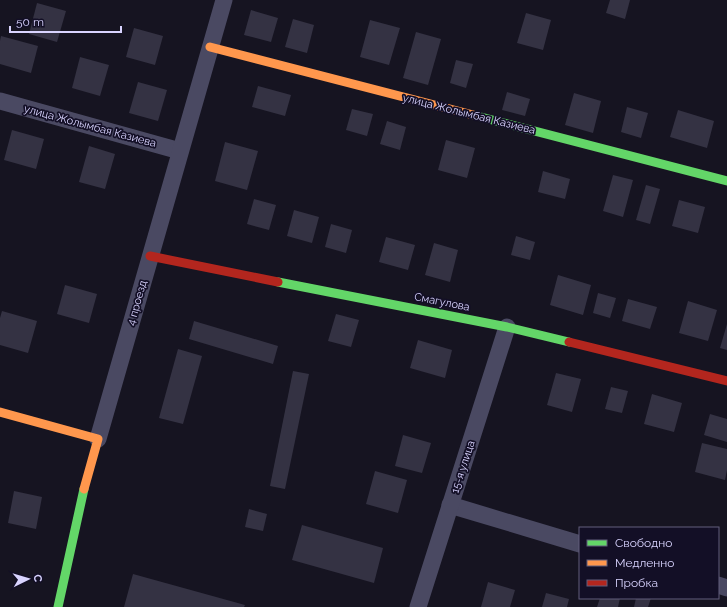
<svg xmlns="http://www.w3.org/2000/svg" width="727" height="607" viewBox="0 0 727 607" font-family="Raleway,sans-serif">
<style>
.building{fill:#343243}
.lines{fill:none;stroke-linecap:round;stroke-linejoin:round}
.street{stroke:#4a4962;stroke-width:17}
.fast{stroke:#63d668;stroke-width:9}
.slow{stroke:#ff974d;stroke-width:9}
.jam{stroke:#b3261e;stroke-width:9}
.labels{text-anchor:middle;dominant-baseline:central;stroke-width:3.5;stroke-linejoin:round;paint-order:stroke}
.street-label{font-size:11px;fill:#d9d4ff;stroke:#130f26}
</style>
<rect width="100%" height="100%" fill="#161421"/>
<g class="building">
<polygon points="610,0 630,0 625,19 606,13"/>
<polygon points="37,3 66,11 57,42 29,34"/>
<polygon points="251,10 278,18 271,42 244,35"/>
<polygon points="526,13 551,20 543,50 517,43"/>
<polygon points="293,19 314,25 307,53 285,47"/>
<polygon points="370,20 400,28 389,65 360,57"/>
<polygon points="134,28 163,36 155,65 126,57"/>
<polygon points="416,32 441,39 428,85 403,78"/>
<polygon points="1,36 38,46 31,73 0,64 0,41"/>
<polygon points="80,57 109,65 100,96 72,88"/>
<polygon points="456,60 473,64 466,88 450,83"/>
<polygon points="138,82 167,90 158,121 129,113"/>
<polygon points="258,86 291,95 285,116 252,107"/>
<polygon points="507,92 530,99 525,116 502,110"/>
<polygon points="574,93 601,101 593,133 565,125"/>
<polygon points="627,107 648,113 641,138 621,132"/>
<polygon points="352,109 373,114 367,136 346,130"/>
<polygon points="678,110 714,121 707,148 670,137"/>
<polygon points="387,121 406,127 400,150 380,144"/>
<polygon points="12,130 44,139 36,169 4,160"/>
<polygon points="446,140 475,148 467,178 438,170"/>
<polygon points="225,142 258,151 247,190 215,181"/>
<polygon points="89,146 115,154 105,189 79,182"/>
<polygon points="543,171 570,179 565,199 538,192"/>
<polygon points="613,175 633,180 623,217 603,211"/>
<polygon points="646,185 660,189 650,224 636,220"/>
<polygon points="254,199 276,205 269,230 247,224"/>
<polygon points="679,200 705,207 698,233 672,226"/>
<polygon points="294,210 319,217 312,243 287,236"/>
<polygon points="331,224 352,230 346,253 325,247"/>
<polygon points="516,236 535,242 530,260 511,255"/>
<polygon points="386,237 415,245 408,270 379,262"/>
<polygon points="434,243 458,250 450,282 425,275"/>
<polygon points="558,275 591,285 583,315 550,305"/>
<polygon points="65,285 97,294 89,323 57,314"/>
<polygon points="598,293 616,298 610,318 593,313"/>
<polygon points="628,299 657,307 650,329 622,321"/>
<polygon points="688,301 717,310 708,341 679,333"/>
<polygon points="2,311 37,321 28,353 0,345 0,318"/>
<polygon points="336,314 359,320 351,347 328,341"/>
<polygon points="194,321 278,346 273,364 189,339"/>
<polygon points="727,324 727,350 720,348"/>
<polygon points="418,340 452,350 445,378 410,368"/>
<polygon points="178,349 202,356 183,424 159,418"/>
<polygon points="293,371 309,374 285,489 270,486"/>
<polygon points="556,373 581,379 572,412 547,405"/>
<polygon points="611,387 628,391 622,413 605,409"/>
<polygon points="652,394 682,403 674,432 644,424"/>
<polygon points="710,414 727,419 727,442 704,435"/>
<polygon points="403,435 431,443 422,473 395,466"/>
<polygon points="702,443 727,449 727,470 725,480 695,472"/>
<polygon points="375,471 407,480 398,513 366,504"/>
<polygon points="14,491 42,497 36,529 8,523"/>
<polygon points="249,509 267,514 263,531 245,527"/>
<polygon points="302,525 383,548 374,583 292,560"/>
<polygon points="133,574 245,605 244,607 124,607"/>
<polygon points="488,582 515,590 510,607 481,607"/>
<polygon points="546,593 569,599 567,607 542,607"/>
<polygon points="600,598 620,598 618,607 597,607"/>
<polygon points="636,598 651,598 648,607 634,607"/>
</g>
<g class="lines">
<g class="street">
<polyline points="0,101 180,151"/>
<polyline points="98,439 224,0"/>
<polyline points="450,505 580,544"/>
<polyline points="718,585 727,588"/>
<polyline points="418,607 507,327"/>
</g>
<g class="fast">
<polyline points="477,116 727,181"/>
<polyline points="278,282 507,327 569,342"/>
<polyline points="58,607 84,489"/>
</g>
<g class="slow">
<polyline points="210,47 477,116"/>
<polyline points="0,412 98,439 84,489"/>
</g>
<g class="jam">
<polyline points="150,256 278,282"/>
<polyline points="569,342 727,381"/>
</g>
</g>
<g class="labels">
<g class="street-label">
<text transform="translate(469 114) rotate(14)">улица Жолымбая Казиева</text>
<text transform="translate(90 126) rotate(15)">улица Жолымбая Казиева</text>
<text transform="translate(442 302) rotate(11)">Смагулова</text>
<text transform="translate(137 303) rotate(-74)">4 проезд</text>
<text transform="translate(463 467) rotate(-72)">15-я улица</text>
</g>
</g>
<rect x="579" y="527" width="140" height="72" fill="#130f26" stroke="#625e7d"/>
<rect x="587" y="540" width="20" height="6" fill="#63d668" stroke="#625e7d"/>
<text x="615" y="547" font-size="12" fill="#d9d4ff">Свободно</text>
<rect x="587" y="560" width="20" height="6" fill="#ff974d" stroke="#625e7d"/>
<text x="615" y="567" font-size="12" fill="#d9d4ff">Медленно</text>
<rect x="587" y="580" width="20" height="6" fill="#b3261e" stroke="#625e7d"/>
<text x="615" y="587" font-size="12" fill="#d9d4ff">Пробка</text>
<g transform="translate(28 579) rotate(85)" stroke="#130f26" stroke-width="3" paint-order="stroke">
<path d="M0-3L7 15L0 10L-7 15Z" fill="#d9d4ff"/>
<text y="-6" font-size="11" font-weight="bold" text-anchor="middle" fill="#d9d4ff">С</text>
</g>
<path d="M10 26v6h111v-6" fill="none" stroke="#d9d4ff" stroke-width="2"/>
<text x="16" y="26" font-size="12" fill="#d9d4ff" stroke="#130f26" stroke-width="3" paint-order="stroke">50 m</text>
</svg>
